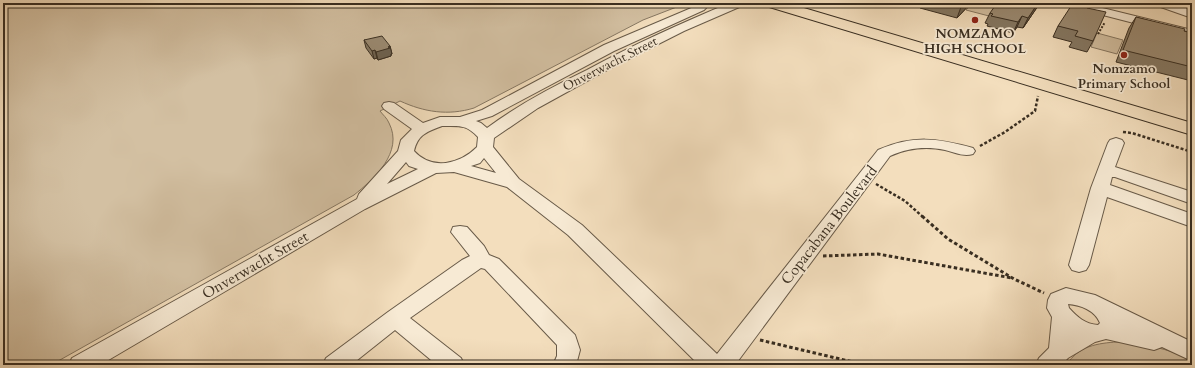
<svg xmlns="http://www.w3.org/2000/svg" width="1195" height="368" viewBox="0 0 1195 368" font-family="Cardo,serif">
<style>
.green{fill:#d3c0a2;stroke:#867762}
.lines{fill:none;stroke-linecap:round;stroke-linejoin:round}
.minor-casing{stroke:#685a48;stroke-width:2}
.highway-casing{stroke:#392e21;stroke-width:2}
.path-far2{stroke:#392e21;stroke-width:2;stroke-dasharray:2 1.5;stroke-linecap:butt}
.path-far1{stroke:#392e21;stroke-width:2.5;stroke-dasharray:3 2;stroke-linecap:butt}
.path{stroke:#392e21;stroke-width:3;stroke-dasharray:3.5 2.5;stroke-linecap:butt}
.minor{fill:#f7ead4;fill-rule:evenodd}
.highway{fill:#f3debd;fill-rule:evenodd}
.wall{fill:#847762;stroke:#392e21}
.shaded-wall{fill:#6c6150;stroke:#392e21}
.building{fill:#9a8a72;stroke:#392e21}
.poi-dot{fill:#8f2418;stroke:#f7ead4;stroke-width:1.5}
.labels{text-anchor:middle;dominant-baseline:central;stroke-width:3.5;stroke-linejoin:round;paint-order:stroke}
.far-poi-label{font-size:13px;font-weight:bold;fill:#392e21;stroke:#f7ead4}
.far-street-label{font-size:13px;fill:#392e21;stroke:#f7ead4}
.street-label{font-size:15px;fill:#392e21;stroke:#f7ead4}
</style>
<rect width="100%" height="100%" fill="#f3debd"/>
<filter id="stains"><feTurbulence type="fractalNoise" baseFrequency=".005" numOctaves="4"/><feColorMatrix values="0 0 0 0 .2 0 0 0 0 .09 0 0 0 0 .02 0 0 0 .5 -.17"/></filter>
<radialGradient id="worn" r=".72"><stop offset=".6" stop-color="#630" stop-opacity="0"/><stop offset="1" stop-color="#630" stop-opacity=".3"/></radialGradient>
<g class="green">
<path d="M3,3H687L643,20L474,108C448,116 424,112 400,101L380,111C383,115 387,118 389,123C404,152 374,179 354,195L51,365H3Z"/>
<polygon points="973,3 999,3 989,16 966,10"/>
<polygon points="1097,33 1123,40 1117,54 1091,47"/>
<path d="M1117,342C1144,343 1167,349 1192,359V365H1067C1077,346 1099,343 1117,342Z"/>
</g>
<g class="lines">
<g class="minor-casing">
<g id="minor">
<path d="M730,3H746L744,5L684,31L607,70L538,108L494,138L493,147L519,179L582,225L717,354L878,150C913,135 937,138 973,148L975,151L973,154C963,157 954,152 945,150C925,146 908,148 890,156L735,365H699L568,235L507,187L454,172L436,173L365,209L100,365H69L72,358L357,199L359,194L398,151L401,140L412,129L384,109L382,106L384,103L389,102L394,103L423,123L440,117H460L482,110L604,45L696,6H704L706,8L704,10L614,51L492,116L476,121L481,123L487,128C518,105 552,87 587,70C633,45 681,23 730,3ZM442,126C459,126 466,124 478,137L477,147C460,164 432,171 414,151C418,134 427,132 442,126ZM484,158L496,173L471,166L480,163ZM406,162L409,166L418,169L387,184Z"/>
<polygon points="1062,3 1082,3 1192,30 1192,38 1064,5"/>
<polygon points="1153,3 1170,3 1192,10 1192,18 1155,5"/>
<polygon points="1116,138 1122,140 1124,143 1115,167 1192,192 1192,204 1115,177 1112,177 1110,185 1192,214 1192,227 1107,197 1089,265 1086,270 1079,272 1072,270 1069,265 1091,188 1108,143 1110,140"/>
<polygon points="460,226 467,227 484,246 489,255 499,259 575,335 580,350 576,365 553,365 557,356 557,345 485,269 481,268 410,318 461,358 464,365 437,365 395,330 351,365 323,365 326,358 388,312 462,260 470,256 451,232 453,227"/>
<path d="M1066,288L1095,295L1192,342V361L1162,347L1154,350L1106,339L1095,342L1068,358L1061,365H1036L1039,358L1049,348L1052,317L1047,308L1048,300L1051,294ZM1068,304C1080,305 1095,310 1100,323L1098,325C1085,324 1077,317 1069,308Z"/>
</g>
</g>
<g class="highway-casing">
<polygon id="highway" points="764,3 787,3 1192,123 1192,135 766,6"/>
</g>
<polyline class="path-far2" points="1098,34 1105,22"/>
<g class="path-far1">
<polyline points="1123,132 1132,133 1192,152"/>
<polyline points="980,146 1005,132 1035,111 1038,96"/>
<polyline points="876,184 905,201 923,217"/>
</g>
<g class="path">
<polyline points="922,216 948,239 1014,279 1044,293"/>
<polyline points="823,256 878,254 1012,278"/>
<polyline points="760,340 857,363 980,363 988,365"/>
</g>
<use href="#minor" class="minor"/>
<use href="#highway" class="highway"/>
</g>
<g class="wall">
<polygon points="922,3 971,3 957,18 920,8"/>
<polygon points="1176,3 1192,3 1192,7 1190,8"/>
<polygon points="1038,6 1023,28 1017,27 1013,33 987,26 988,24 985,23 990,13"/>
<polygon points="1088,8 1093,41 1087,52 1069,47 1072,42 1053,37 1058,26"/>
<polygon points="1136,17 1192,33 1192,81 1116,62 1129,28"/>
<polygon points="364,40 390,46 392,54 391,54 391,56 378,60 377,58 374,59 366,48"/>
</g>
<g class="shaded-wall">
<polygon points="965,3 971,3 957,18 961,7"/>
<polygon points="1038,3 1039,3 1038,6 1023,28 1028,18"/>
<polygon points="1022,16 1017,27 1013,33 1018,22"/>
<polygon points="390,46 392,54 391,54 391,56 378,60 376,52"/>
<polygon points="375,50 377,58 374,59 372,51"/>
</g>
<g class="building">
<polygon points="945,3 965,3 961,7"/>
<polygon points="997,3 1038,3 1028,18 1022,16 1018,22 991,16 993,14 990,13"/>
<polygon points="1073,3 1079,3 1089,5 1087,8 1106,12 1093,41 1075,36 1078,31 1058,26"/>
<polygon points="1136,17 1185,29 1184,31 1192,33 1192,67 1123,50"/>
<polygon points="382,36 390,46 388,47 390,48 376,52 375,50 372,51 364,40"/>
</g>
<g class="poi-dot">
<circle cx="975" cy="20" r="4"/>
<circle cx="1124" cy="55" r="4"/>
</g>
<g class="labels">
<g class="far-poi-label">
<text x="975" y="34">NOMZAMO<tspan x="975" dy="15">HIGH SCHOOL</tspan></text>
<text x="1124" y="69">Nomzamo<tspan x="1124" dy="15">Primary School</tspan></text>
</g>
<g class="far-street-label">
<text transform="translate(610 64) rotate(-27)">Onverwacht Street</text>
</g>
<g class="street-label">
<text transform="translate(829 225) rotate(-52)">Copacabana Boulevard</text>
<text transform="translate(255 265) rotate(-30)">Onverwacht Street</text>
</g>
</g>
<rect width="1195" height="368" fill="none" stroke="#f3debd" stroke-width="16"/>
<rect x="4" y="4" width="1187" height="360" fill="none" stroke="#392e21" stroke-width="2"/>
<rect x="8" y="8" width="1179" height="352" fill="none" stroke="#392e21"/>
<rect width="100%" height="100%" filter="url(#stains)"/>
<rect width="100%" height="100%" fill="url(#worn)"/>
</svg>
